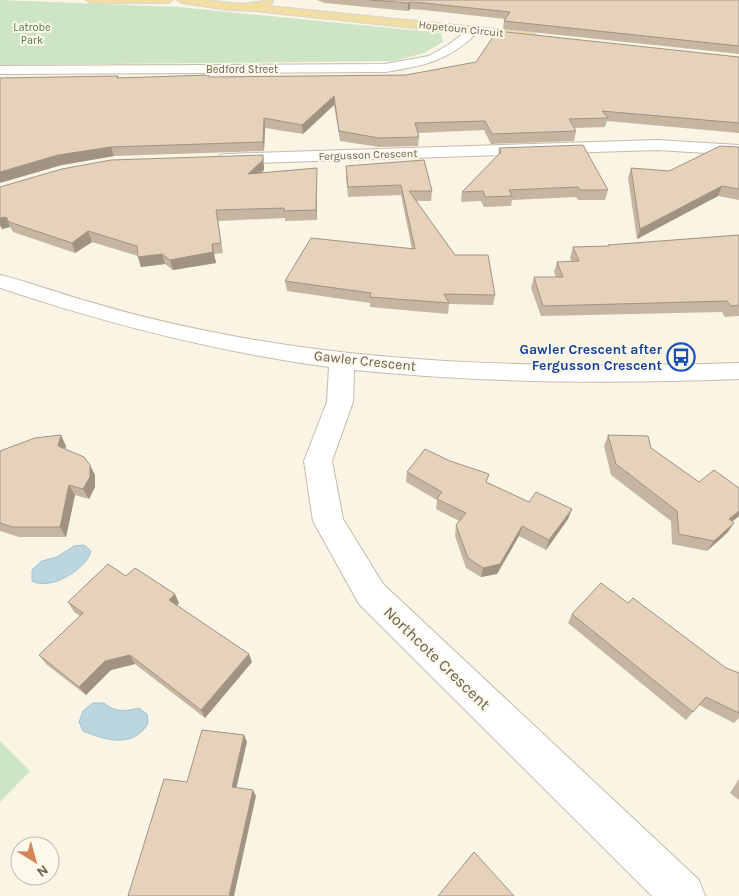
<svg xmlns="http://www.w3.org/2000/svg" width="739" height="896" viewBox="0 0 739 896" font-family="Karla,sans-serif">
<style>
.green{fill:#cde5c5}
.water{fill:#bcd6e0;stroke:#a3c3d0}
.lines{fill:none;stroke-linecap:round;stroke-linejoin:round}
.minor-casing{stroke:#c6bbaa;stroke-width:2}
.major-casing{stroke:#d9d5d1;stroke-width:2}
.minor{fill:#fff;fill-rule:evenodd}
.major{fill:#f0dea4;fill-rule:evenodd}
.wall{fill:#c6b5a0}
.shaded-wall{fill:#a19382}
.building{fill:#e6d2ba;stroke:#a19382}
.labels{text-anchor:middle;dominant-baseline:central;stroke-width:4;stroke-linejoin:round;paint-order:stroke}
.far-park-label{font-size:11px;fill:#51794a;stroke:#fcf8ea}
.far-street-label{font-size:11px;fill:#6e5e4d;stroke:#fcf8ea}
.transit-label{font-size:14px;font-weight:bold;fill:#164399;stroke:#fcf8ea;text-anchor:end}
.street-label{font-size:14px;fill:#6e5e4d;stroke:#fcf8ea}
.near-street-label{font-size:16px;fill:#6e5e4d;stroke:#fcf8ea}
</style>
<rect width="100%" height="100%" fill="#f9f4e4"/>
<g class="green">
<polygon points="0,0 178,7 441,33 443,42 424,53 394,61 0,65"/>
<polygon points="0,741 30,771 0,802"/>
</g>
<g class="water">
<path d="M84,545L91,551C86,570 50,591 32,581V570L42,561L57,557L74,546Z"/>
<path d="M93,703H104C116,713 125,711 139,708L147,714L148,723C134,749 105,740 83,731L79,722L83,711Z"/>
</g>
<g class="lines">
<g class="minor-casing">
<g id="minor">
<path d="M473,26L479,30L477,33C448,61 424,66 385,72L0,74V66L385,64L429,56L448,45Z"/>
<polygon points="657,140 739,145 739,155 657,150 226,164 220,163 218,159 220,155 226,154"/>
<path d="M0,275C30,282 60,294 90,302C130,314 171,324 212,332C385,367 563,368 739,363V379C610,384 482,383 354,370L353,402L332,461L343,519L383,584L699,880L705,896H652L359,604L313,521L304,461L327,402L329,367C217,352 108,324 0,288Z"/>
</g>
</g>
<g class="major-casing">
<g id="major">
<polygon points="86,0 173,0 168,3 91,3"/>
<polygon points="177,0 206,0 241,4 272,0 273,2 269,6 534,33 540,37 534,41 255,11 228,10 182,3"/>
</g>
</g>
<use href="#minor" class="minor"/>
<use href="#major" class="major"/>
</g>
<g class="wall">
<polygon points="317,0 739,0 739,54 503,29 504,21 505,19 424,10 410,9 408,11 325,3"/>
<polygon points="739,57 739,133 607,121 605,127 574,128 576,131 574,141 491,144 484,130 418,133 419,137 418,146 379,147 340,141 334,105 303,134 265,128 264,151 114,156 62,165 118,76 119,78 406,75"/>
<polygon points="739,147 739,200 718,196 637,239 628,178 631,168 669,171"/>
<polygon points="499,148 608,190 605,200 578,200 576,197 512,200 511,206 484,207 481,201 461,202 462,192 498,156"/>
<polygon points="263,155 264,170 261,173 317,168 317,220 285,221 285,218 218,221 223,253 214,254 216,263 173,270 165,264 141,267 138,256 92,242 75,253 13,232 10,227 2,229 0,225 0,187"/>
<polygon points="346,176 432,191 431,201 416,201 455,255 495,295 493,305 449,304 448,314 370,307 370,303 287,291 285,281 412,249 401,195 348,197"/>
<polygon points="739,235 739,316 725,317 722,312 541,316 531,288 534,277 556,277 554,272 557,262 572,262 570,258 573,247 607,246 608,245"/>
<polygon points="608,435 651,448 699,482 739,488 739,516 732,521 734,523 727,533 707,551 672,544 671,521 611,475 604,446"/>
<polygon points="66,446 65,450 95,475 95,487 89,499 75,495 66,537 19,537 0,531 0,451"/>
<polygon points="407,472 488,483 529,502 572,509 568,519 546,550 519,536 497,574 481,577 466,568 455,536 456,525 459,521 436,509 437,500 406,482"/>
<polygon points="126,576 179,603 177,605 252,662 205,718 135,664 111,670 86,695 46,664 39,655 80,616 74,612 68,602"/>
<polygon points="628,603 726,668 739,673 739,718 734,723 699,705 686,720 568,623 572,614"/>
<polygon points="739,779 739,800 730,793"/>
</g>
<g class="shaded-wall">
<polygon points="410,2 410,9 408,11 408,3"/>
<polygon points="334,96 334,105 303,134 302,125"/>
<polygon points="264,118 265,128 264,151 263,142"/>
<polygon points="111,147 114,156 62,165 0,183 0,172 58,155"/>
<polygon points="263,155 264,170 249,184 248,174"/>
<polygon points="317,168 317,220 316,210"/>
<polygon points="722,186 718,196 637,239 640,229"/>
<polygon points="6,217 10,227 2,229 0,225 0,218"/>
<polygon points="88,231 92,242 75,253 72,243"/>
<polygon points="212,244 216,263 173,270 170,260"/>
<polygon points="162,254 165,264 141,267 138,257"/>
<polygon points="61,435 66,446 63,457 58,446"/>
<polygon points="90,465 95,475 95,487 89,499 83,489"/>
<polygon points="69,485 75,495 66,537 60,527"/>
<polygon points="572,509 568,519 546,550 549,540"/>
<polygon points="739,511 739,516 722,530 729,519"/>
<polygon points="734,523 727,533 707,551 714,541"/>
<polygon points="522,526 519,536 497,574 481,577 483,568"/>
<polygon points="175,594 179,603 173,609 169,600"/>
<polygon points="249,654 252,662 205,718 201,710"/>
<polygon points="130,655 135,664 111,670 86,695 79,687 105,661"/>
<polygon points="244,735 247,742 235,794 232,787"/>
<polygon points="253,790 256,796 234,896 229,896"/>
</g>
<g class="building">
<polygon points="370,0 739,0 739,46 504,21 510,12 424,3 410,2 408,3"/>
<polygon points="497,31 739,57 739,123 602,111 608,118 569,119 576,131 492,134 485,121 415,123 419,137 379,138 339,131 334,96 302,125 264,118 263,142 111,147 58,155 0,172 0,78 118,76 117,78 209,75 209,77 406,75 476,62"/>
<polygon points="583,145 608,190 580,190 578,187 509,190 512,196 485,197 483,191 462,192 501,152 499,148"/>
<polygon points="720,146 739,147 739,189 722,186 640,229 631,168 669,171"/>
<polygon points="263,155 263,160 248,174 317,168 316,210 284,211 284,208 216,210 221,243 212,244 213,252 170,260 162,254 138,257 137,246 88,231 72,243 9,222 6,217 0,218 0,187 62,169 111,160"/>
<polygon points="424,160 432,191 409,191 455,255 488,255 495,295 444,294 449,303 370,297 371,293 285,281 311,238 415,249 401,185 348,187 346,166"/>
<polygon points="739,235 739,305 731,306 727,301 543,306 534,277 563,277 557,262 579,261 573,247 609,246 608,245"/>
<polygon points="61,435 58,446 84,457 90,465 90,477 83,489 69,485 60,527 12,527 0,523 0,451 35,438"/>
<polygon points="608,435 648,436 651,448 699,482 714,470 739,488 739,511 729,519 734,523 714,541 679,534 677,511 616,464"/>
<polygon points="425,449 450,461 489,474 486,482 529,502 536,492 572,509 549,540 522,526 500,564 483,568 468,558 456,525 466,513 437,499 442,492 407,472"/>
<polygon points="108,564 126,576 135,568 175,594 169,600 249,654 201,710 130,655 105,661 79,687 39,655 83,613 68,602"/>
<polygon points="601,583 628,603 633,598 726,668 739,673 739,713 706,697 693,712 572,614"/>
<polygon points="202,730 244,735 232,787 253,790 229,896 128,896 164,779 187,782"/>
<polygon points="474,852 514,896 438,896"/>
</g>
<defs>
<g id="bus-ring" transform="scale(1.4375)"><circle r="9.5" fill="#fcf8ea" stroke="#1a4fb4" stroke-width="1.5"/><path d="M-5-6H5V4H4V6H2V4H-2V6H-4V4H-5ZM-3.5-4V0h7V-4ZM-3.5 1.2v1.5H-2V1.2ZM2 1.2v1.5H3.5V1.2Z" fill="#1a4fb4"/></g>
</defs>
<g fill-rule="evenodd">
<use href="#bus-ring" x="681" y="357"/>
</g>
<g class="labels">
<g class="far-park-label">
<text x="32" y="27">Latrobe<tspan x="32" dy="13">Park</tspan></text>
</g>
<g class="far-street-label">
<text transform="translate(461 29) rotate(6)">Hopetoun Circuit</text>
<text x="242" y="69">Bedford Street</text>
<text transform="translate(368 155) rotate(-2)">Fergusson Crescent</text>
</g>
<g class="transit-label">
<text x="662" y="349">Gawler Crescent after<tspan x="662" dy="16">Fergusson Crescent</tspan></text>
</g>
<g class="street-label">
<text transform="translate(365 361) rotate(6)">Gawler Crescent</text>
</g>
<g class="near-street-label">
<text transform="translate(437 658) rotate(44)">Northcote Crescent</text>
</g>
</g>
<g transform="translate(35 861) rotate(143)"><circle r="24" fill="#fcf8ea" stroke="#c3baab"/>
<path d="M0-4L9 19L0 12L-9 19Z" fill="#d58558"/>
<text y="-8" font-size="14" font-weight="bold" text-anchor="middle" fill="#6e5e4d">N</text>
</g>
</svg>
